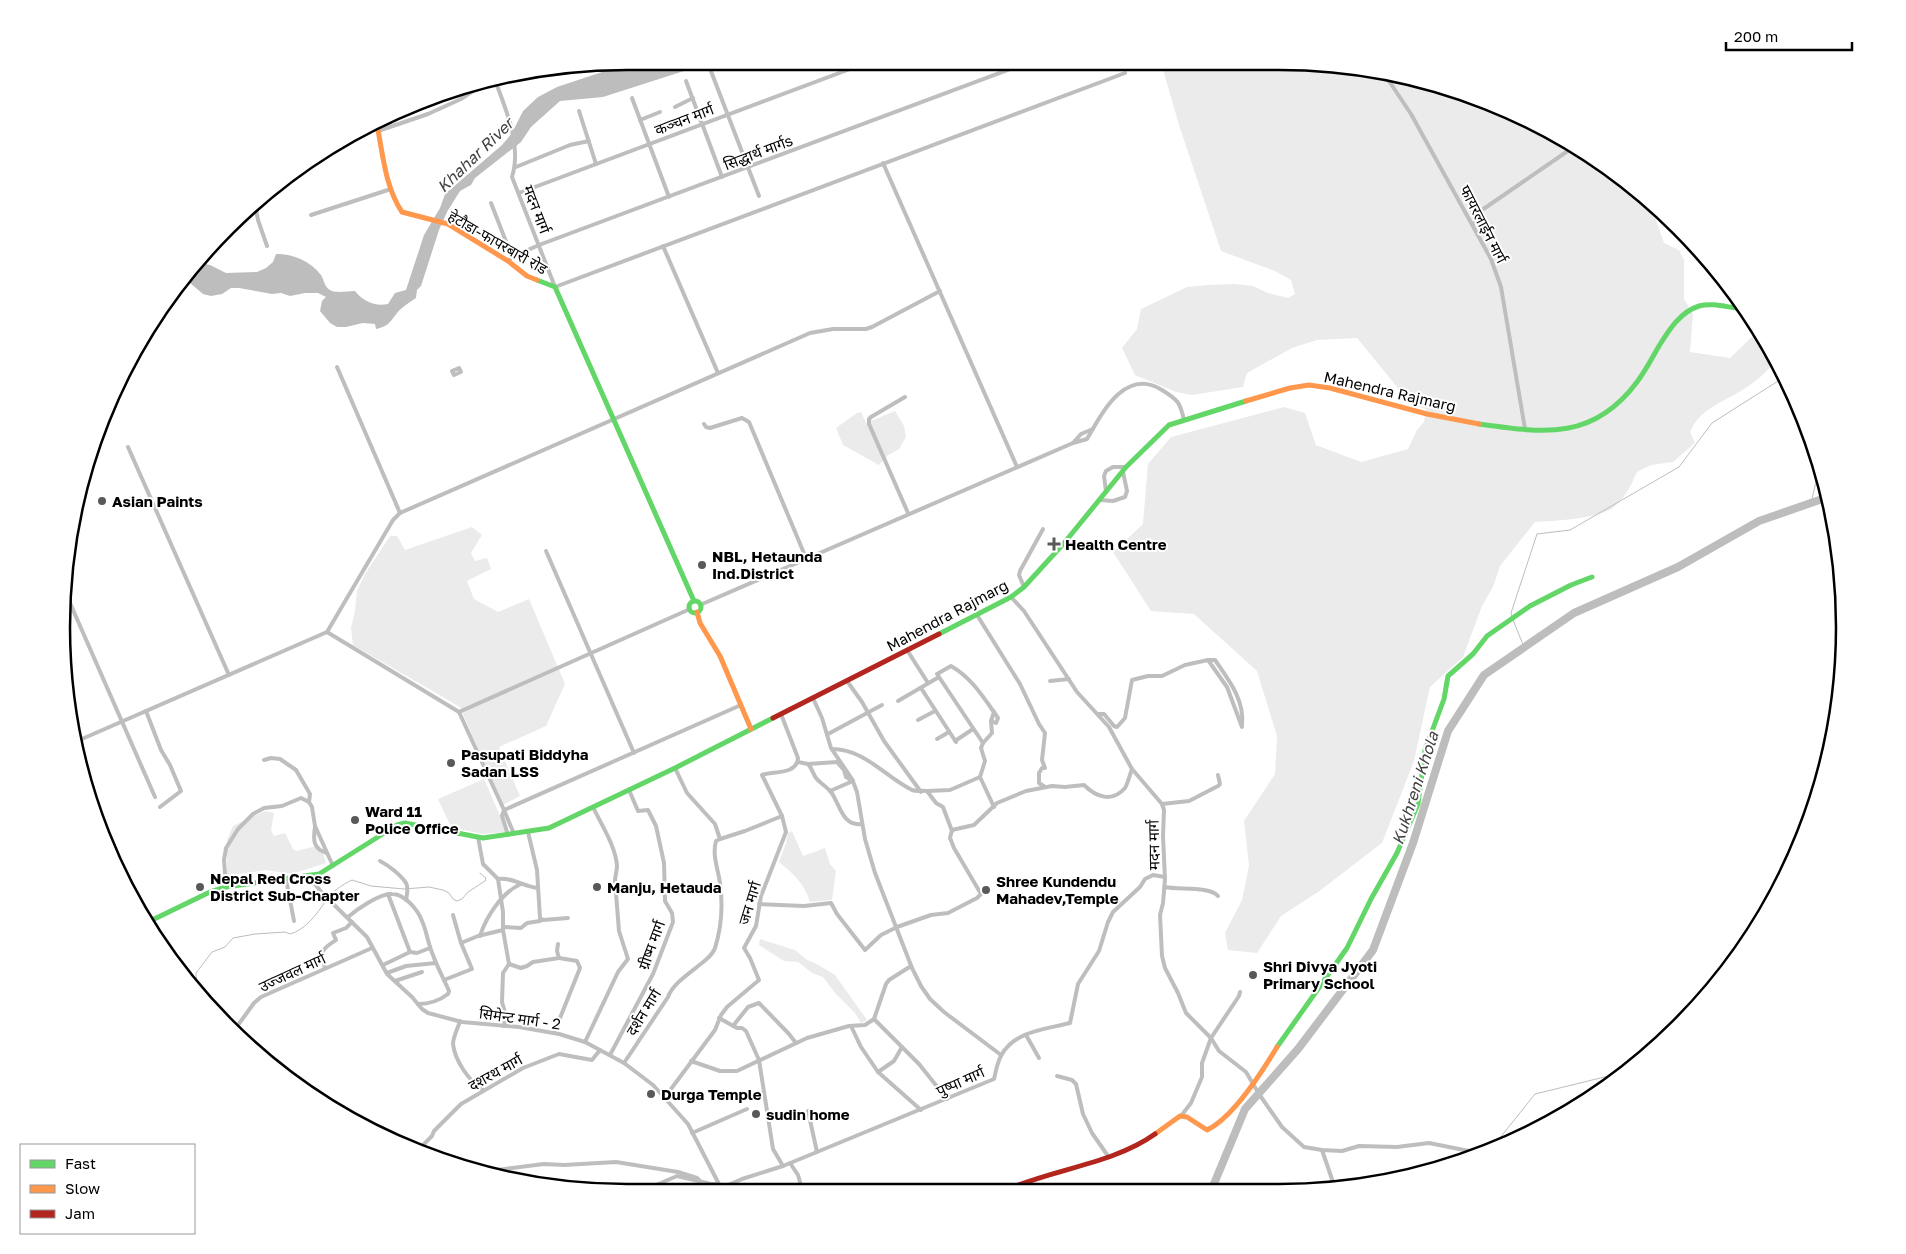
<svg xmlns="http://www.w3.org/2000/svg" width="1906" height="1254" viewBox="0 0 1906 1254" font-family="'Golos Text','Noto Sans Devanagari',sans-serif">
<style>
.green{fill:#ebebeb}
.water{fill:#bdbdbd}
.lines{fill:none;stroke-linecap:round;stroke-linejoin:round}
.stream{stroke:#bdbdbd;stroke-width:1}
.river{stroke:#bdbdbd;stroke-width:8}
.street{stroke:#bebebe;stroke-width:4}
.fast{stroke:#63d668;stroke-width:5}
.slow{stroke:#ff974d;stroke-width:5}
.jam{stroke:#b3261e;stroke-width:5}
.poi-dot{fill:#595959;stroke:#fff;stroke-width:2}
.labels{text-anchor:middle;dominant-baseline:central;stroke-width:4;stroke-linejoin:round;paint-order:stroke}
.street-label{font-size:15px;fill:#000;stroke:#fff}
.poi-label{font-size:15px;font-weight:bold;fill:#000;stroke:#fff;text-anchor:start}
.water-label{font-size:16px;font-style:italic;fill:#424242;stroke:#fff}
.rim{fill:none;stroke:#000;stroke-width:2.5}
</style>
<rect width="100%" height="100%" fill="#fff"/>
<g class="green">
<path d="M1162,66H1353L1496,104L1562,137L1639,192L1652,208L1664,243L1679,250L1684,260V299L1693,314L1690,352L1730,358L1758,331L1776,361C1767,371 1756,382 1744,389C1724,402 1700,408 1690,432L1695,443L1673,462L1651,465L1637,472C1631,485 1626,497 1614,507C1600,519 1553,521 1535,522L1500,566L1493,587L1482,606L1463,657L1430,687L1414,761L1382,843L1318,892L1281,916L1257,953L1228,950L1225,933L1242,900L1249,866L1244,821L1275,774L1277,736L1257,671L1194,614L1151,611L1113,552L1143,524L1148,464L1171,437L1284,407L1305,413L1316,445L1361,462L1408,449L1417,430L1424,422L1426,409L1411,404L1357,338L1317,340L1292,348L1247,373L1243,387L1192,395L1176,392L1135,375L1122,348L1137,329L1141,309L1187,287L1207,285L1235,284L1253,286L1268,293L1288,298L1295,294L1291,280L1275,271L1221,251L1179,125Z"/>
<polygon points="895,411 904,426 906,437 899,449 887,456 879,465 843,445 836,428 857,413 861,412 866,423"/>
<polygon points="472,527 482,535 471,553 475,561 487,558 491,569 467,581 474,599 498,612 529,599 565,684 546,726 499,747 520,796 503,805 460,707 353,645 351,628 355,611 357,591 365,574 390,536 397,536 405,550"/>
<polygon points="484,779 507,832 482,834 451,827 438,799"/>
<polygon points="265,811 274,813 271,830 274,836 285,833 293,849 296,851 317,846 322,851 326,863 292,874 265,870 227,876 227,840 233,826"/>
<path d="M792,831L803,856L825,848L830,864L836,871L832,900L810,902C804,883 794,874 779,862L786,843L788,833Z"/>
<polygon points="760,939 795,950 807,960 815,963 835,975 867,1020 861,1023 855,1013 835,993 823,977 812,973 798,962 784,961 759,945"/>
</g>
<path class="water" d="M620,66H688L684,71L603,97L560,101L531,127L521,142L475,178L471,185L460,191L447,212L439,230L421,286L417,290L416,298C410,302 402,307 397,313C390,322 389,326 376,329L375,324L363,323L346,327H337L330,323L320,311L322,301L326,297L318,293H305L290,296L281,293L272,294L239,288H231L222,294L211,296L203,294L183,277L196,262L210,265L226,273L257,272L266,268L273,262L276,254C294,254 310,261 321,275C324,280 325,289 332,291C338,293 348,291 355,291C363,301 375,307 388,304L395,293L406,290L424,235L440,208L445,194L502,145L512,133L523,111L538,97L557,87Z"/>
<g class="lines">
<g class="stream">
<polyline points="1811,503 1820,465"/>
<polyline points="1512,617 1511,613 1537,534 1570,530 1679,467 1712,423 1786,376"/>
<polyline points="1513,620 1524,647"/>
<path d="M197,994L196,973L212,952L225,947L233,938L255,934L285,932L290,934C305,930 317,914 325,902C330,893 343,884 352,880L371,886L404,889L429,887L443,890L449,893L453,899L457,901L462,899L468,892L485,881L486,878L480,873"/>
<polyline points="1491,1149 1535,1094 1629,1071"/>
</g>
<polyline class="river" points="1211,1191 1245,1109 1298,1049 1373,950 1413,843 1448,731 1484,675 1574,613 1678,567 1759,521 1828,497"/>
<g class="street">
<polyline points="709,66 759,196"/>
<polyline points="1385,75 1411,114 1491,259 1501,287 1525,429"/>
<path d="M495,80C506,110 522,145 512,177L555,287L1125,73"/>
<polyline points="686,81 722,177"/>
<polyline points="632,98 669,197"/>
<polyline points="675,107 693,98"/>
<polyline points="579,111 596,164"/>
<polyline points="640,120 660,112"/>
<polyline points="378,131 428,114 461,99 486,82"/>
<polyline points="363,132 378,129"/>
<polyline points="883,163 1017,467"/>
<polyline points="516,167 570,145 589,141"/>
<polyline points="519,193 858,66"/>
<polyline points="491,203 512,257"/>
<polyline points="255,204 258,220 267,246"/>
<polyline points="311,215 391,189"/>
<polyline points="1473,225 1482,210 1575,146"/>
<polyline points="663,246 718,373"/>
<polyline points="508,261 512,257 539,245 1018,66"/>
<polyline points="337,367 400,513"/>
<polygon points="459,368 461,372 454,375 452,371"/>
<polyline points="905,397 871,417 869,419 869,424 908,513"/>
<polyline points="704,424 706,427 710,428 742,418 749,422 806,558"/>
<polyline points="1073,443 1081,434 1093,429"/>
<polyline points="128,447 229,675"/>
<polyline points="1106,491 1104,476 1106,471 1113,467 1126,467"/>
<polyline points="1100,500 1113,501 1125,497 1127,491 1123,472"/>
<polyline points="546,551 634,753"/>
<polyline points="63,587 155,797"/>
<polyline points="1024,587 1019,575 1020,571 1043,529"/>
<polyline points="1011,597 1024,611 1077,692 1109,727 1132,769 1162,804 1164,810 1163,836 1165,879 1163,903 1160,915 1162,956 1165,968 1178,993 1186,1013 1211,1038 1219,1051 1246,1072 1259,1094 1282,1127 1304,1147 1322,1150 1342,1151 1359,1146 1397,1147 1429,1143 1469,1151 1486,1151"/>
<path d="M700,605L1073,443L1087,439C1102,413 1125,367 1162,390C1178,400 1180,402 1184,420"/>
<polyline points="977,615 1020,684 1039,724 1045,733 1042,760 1045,768 1042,768 1039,773 1039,783 1045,787"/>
<polyline points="327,632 393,520 400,513 810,333 833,329 866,329 872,327 940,291"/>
<polyline points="907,650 928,683"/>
<path d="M1208,660H1215C1228,679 1245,700 1242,725"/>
<polyline points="847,681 862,702 884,741 921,792"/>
<polyline points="1050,681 1069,679"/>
<polyline points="921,688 956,742"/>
<polyline points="813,698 822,718 831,748 852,779 857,792 865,839 875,873 912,968 921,986 930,999 944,1012 1001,1055"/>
<polyline points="898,701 939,677"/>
<polyline points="146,711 161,750 170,765 181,791 160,807"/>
<polyline points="459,712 690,609"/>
<polyline points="994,712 991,721 992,733 983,743 981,748 985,761 980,777 994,807"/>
<polyline points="1099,714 1104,714 1114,726 1117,727 1125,718 1132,680 1148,676 1162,676 1185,665 1208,660 1227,687 1242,727"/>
<polyline points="918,720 935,711"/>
<polyline points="828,734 882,705"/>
<polyline points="937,739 949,732"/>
<polyline points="955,741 973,729"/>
<polyline points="75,742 327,632 459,712 504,810 741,705"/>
<path d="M983,743L937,674L951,666C972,678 984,698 998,718L996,723L991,721"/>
<path d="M832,749C865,749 885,777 912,790C918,792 922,790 927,791L936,803L943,807L952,831"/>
<polyline points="264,760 271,758 280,759 296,770 310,794 309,802"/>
<path d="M798,762L808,764C812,768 813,774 816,778C820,783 827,787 831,792C840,804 842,827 862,824"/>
<polyline points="808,764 837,762 844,770 846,777 853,781"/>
<polyline points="830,791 853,781"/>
<polyline points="927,791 950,790 980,777"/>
<polyline points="1162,804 1189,801 1218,786 1220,784 1218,775"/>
<path d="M315,827C313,840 313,849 327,853"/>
<polyline points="528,832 537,870 540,918 543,920 568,918"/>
<polyline points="508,835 502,816 504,810 514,834"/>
<polyline points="720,839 745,831 782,816"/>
<path d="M380,861C388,865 401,875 406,883C409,888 407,894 406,900"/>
<polyline points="309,877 323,894 367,937 387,974 412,997 422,1009 428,1013 462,1022 519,1027 559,1034 585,1042 624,1063 653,1085 688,1124 721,1188"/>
<polyline points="286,879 294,921"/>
<path d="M498,879C513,877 524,887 538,888"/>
<polyline points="226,887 224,860 226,848 238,829 253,814 264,808 282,806 301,798 309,802 312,807 315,826 333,866"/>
<path d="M1165,887C1179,890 1210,886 1218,896"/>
<polyline points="388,894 410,952 417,953 430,948"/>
<path d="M759,904L804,906L831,903L837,914L865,950L881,935L897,927L931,915L948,913L977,898L981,894L954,848L950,838L952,830L974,825L997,803L1026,791L1052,786L1065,787L1084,785C1096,797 1112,803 1125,788C1128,783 1130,774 1132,769"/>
<path d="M348,917C356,910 380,893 392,894C405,894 418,910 422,921C427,932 428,944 433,955C437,967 444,979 449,991L448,994C439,1001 429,1004 418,1004"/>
<polyline points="504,927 521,928 527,923 540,921 541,919"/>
<polyline points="503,930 509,964 503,973 502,1002 506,1016 504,1026"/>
<path d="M480,936C486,917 502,892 521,884"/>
<polyline points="461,943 478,936 503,930 503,912 498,879 483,864 478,837"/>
<polyline points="509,964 521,968 527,966 533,962 559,958"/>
<polyline points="383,965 410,952"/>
<path d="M325,968C320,950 322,949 336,940L333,933L346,928L352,922"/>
<polyline points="387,973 406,966 436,963"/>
<polyline points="444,980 472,969 461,943 453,915"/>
<polyline points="395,981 422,972"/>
<polyline points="719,1018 737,1028 742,1028 746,1031 759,1060 773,1149 783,1166"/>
<polyline points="874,1019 919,1064 947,1099"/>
<path d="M460,1021C458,1028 453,1037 453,1044C455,1061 469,1081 483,1090"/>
<polyline points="733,1026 748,1007 759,1003 789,1034 796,1043"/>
<polyline points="851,1026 861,1047 878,1072 921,1110"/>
<polyline points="233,1032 254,1003 261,997 372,948"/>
<polyline points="554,1033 580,968 577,961 559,958 557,951 558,944"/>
<polyline points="1026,1035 1039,1058"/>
<path d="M585,1042L618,972L628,959L619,931L615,881C615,876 617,871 617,866C616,847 601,824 593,807"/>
<polyline points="610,1055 653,974 673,922 672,913 665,901 664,863 656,826 648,810 638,811 629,790"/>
<polyline points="691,1061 720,1071 737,1071 807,1038 849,1026 865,1025 874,1019 886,984 889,980 911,966"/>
<path d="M624,1063L668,997C675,977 710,963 715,948C722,926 723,905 720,883C718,869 712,855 716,841L720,839L715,824L687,793L675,768"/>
<polyline points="878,1072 894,1061 902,1047"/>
<polyline points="1057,1076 1072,1080 1076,1084 1083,1114 1092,1133 1108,1156"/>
<path d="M665,1097L715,1030L721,1015L727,1007L759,980L750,958L744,948L756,926L761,896L786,832L782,816L762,775C773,771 797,775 798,758L781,714"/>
<polyline points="808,1111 817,1152"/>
<polyline points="1181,1116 1191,1103 1202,1077 1202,1063 1211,1038 1239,996 1240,992"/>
<polyline points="692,1133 747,1109"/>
<polyline points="1322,1150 1335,1188"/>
<polyline points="417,1151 432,1136 434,1131 461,1104 523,1068 559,1054 592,1060 600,1050"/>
<polyline points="790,1163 798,1175 802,1189"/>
<polyline points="489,1171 544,1164 564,1165 616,1162 678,1172 697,1178 700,1181"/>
<polyline points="649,1188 677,1176 711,1184 718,1184"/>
<path d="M721,1188L742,1179L783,1166L994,1079C996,1071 997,1063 1001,1056C1013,1031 1047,1029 1070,1023L1078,984L1099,951L1108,922L1113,912L1140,887L1145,879L1153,875L1165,877"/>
</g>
<g class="fast">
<polyline points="537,280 555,287 694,601"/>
<path d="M1479,424C1544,433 1593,441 1637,382C1646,370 1652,358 1659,346C1669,330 1680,312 1699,306C1713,302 1729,308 1744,309"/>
<circle cx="695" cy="607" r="6"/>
<polyline points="939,634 1011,597 1024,587 1065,542 1126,467 1169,425 1246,401"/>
<polyline points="146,923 210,892 226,887 319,874 397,825 405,823 483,838 549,828 675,768 773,718"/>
<polyline points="1277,1047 1347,948 1371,899 1397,853 1418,804 1425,750 1444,699 1448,676 1473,654 1487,636 1530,606 1571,585 1592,577"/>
</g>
<g class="slow">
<path d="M377,125C383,154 385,187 402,212L448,224L508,261L527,276L537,280"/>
<polyline points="1246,401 1290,388 1309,385 1330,388 1427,414 1479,424"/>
<polyline points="697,612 700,623 720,656 751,729"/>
<path d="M1155,1134L1180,1116L1187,1117L1207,1130C1232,1118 1262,1072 1277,1047"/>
</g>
<g class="jam">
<polyline points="773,718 939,634"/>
<path d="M1006,1190C1053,1169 1113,1164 1155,1134"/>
</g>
</g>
<g class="poi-dot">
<circle cx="102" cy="501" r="5"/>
<path d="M1051.5 536.5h5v5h5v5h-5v5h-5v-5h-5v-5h5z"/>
<circle cx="702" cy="565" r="5"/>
<circle cx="451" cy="763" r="5"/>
<circle cx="355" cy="820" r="5"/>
<circle cx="200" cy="887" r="5"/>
<circle cx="597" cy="887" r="5"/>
<circle cx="986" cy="890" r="5"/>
<circle cx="1253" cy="975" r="5"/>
<circle cx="651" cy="1094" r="5"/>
<circle cx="756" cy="1114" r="5"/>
</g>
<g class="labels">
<g class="street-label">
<text transform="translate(684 119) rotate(-21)">कञ्चन मार्ग</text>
<text transform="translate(758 152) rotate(-21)">सिद्धार्थ मार्गs</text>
<text transform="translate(537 209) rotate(69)">मदन मार्ग</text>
<text transform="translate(1484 224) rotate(63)">फायरलाईन मार्ग</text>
<text transform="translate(498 242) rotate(30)">हेटौडा-फापरबारी रोड</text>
<text transform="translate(1390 391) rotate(13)">Mahendra Rajmarg</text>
<text transform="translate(947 615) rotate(-28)">Mahendra Rajmarg</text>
<text transform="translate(1153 845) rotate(-91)">मदन मार्ग</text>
<text transform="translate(749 903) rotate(-73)">जन मार्ग</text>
<text transform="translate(651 945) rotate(-70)">ग्रीष्म मार्ग</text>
<text transform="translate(292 972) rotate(-25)">उज्जवल मार्ग</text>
<text transform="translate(643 1012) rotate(-58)">दर्शन मार्ग</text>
<text transform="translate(520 1018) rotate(8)">सिमेन्ट मार्ग - 2</text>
<text transform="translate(495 1072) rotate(-29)">दशरथ मार्ग</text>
<text transform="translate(960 1081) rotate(-24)">पुष्पा मार्ग</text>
</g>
<g class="poi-label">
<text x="112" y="501">Asian Paints</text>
<text x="1065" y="544">Health Centre</text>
<text x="712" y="556">NBL, Hetaunda<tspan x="712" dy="17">Ind.District</tspan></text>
<text x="461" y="754">Pasupati Biddyha<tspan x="461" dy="17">Sadan LSS</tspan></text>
<text x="365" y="811">Ward 11<tspan x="365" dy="17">Police Office</tspan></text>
<text x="210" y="878">Nepal Red Cross<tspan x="210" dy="17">District Sub-Chapter</tspan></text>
<text x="996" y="881">Shree Kundendu<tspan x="996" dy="17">Mahadev,Temple</tspan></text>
<text x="607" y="887">Manju, Hetauda</text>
<text x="1263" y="966">Shri Divya Jyoti<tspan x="1263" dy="17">Primary School</tspan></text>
<text x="661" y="1094">Durga Temple</text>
<text x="766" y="1114">sudin home</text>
</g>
<g class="water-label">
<text transform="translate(475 155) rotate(-44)">Khahar River</text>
<text transform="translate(1415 788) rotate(-72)">Kukhreni Khola</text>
</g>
</g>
<path d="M0 0H1906V1254H0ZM627 70H1279A557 557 0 0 1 1836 627V627A557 557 0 0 1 1279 1184H627A557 557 0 0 1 70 627V627A557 557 0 0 1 627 70Z" fill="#fff" fill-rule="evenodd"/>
<path class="rim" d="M627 70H1279A557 557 0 0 1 1836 627V627A557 557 0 0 1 1279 1184H627A557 557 0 0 1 70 627V627A557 557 0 0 1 627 70Z"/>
<rect x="20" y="1144" width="175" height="90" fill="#ffffff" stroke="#999999"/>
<rect x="30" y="1160" width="25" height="8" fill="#63d668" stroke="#999999"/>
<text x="65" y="1169" font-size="15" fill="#000000">Fast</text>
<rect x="30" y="1185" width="25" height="8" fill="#ff974d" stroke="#999999"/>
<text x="65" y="1194" font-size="15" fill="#000000">Slow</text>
<rect x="30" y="1210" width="25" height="8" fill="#b3261e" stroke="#999999"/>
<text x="65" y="1219" font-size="15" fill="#000000">Jam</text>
<path d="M1726 42v8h126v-8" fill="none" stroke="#000000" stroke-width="2.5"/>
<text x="1734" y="42" font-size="15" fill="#000000" stroke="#ffffff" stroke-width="4" paint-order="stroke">200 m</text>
</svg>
